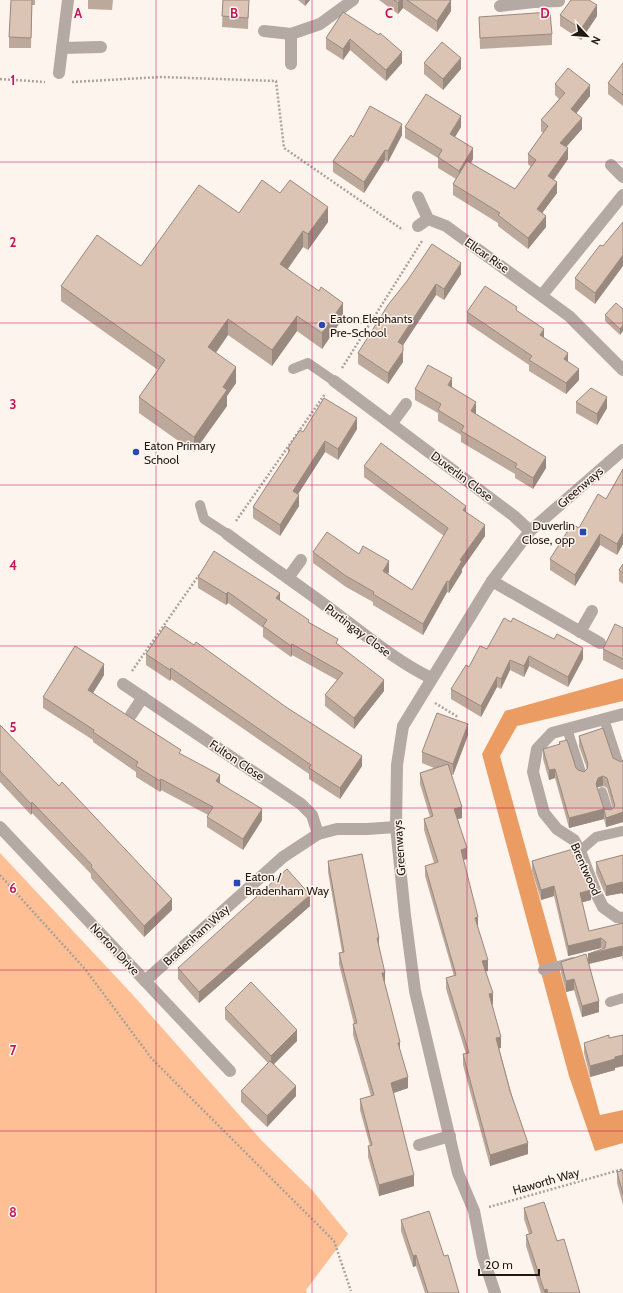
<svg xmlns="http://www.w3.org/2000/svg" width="623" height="1293" viewBox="0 0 623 1293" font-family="Cabin,sans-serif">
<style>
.green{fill:#fdbf93}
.forest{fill:#eb9c62}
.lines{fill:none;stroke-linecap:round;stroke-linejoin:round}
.path{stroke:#aba29c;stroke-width:2.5;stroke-dasharray:2 2;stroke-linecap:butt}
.service{stroke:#b4aaa3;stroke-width:10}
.minor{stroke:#b4aaa3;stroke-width:12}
.wall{fill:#bca99b;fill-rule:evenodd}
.shaded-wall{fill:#99897e}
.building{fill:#dbc4b4;stroke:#99897e;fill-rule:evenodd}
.grid{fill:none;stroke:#c2185b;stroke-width:1;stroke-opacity:0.55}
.poi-dot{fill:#2749b8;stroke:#fef4ee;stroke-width:1.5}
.labels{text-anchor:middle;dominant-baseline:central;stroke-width:3;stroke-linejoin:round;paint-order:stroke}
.street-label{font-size:12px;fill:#201812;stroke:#fef4ee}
.poi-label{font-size:12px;fill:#201812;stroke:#fef4ee;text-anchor:start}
.grid-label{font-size:13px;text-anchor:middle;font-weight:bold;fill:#c2185b;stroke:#fef4ee;stroke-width:3;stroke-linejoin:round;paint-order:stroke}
</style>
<rect width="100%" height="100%" fill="#fef4ee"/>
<polygon class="green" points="0,853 132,994 263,1142 312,1190 348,1234 306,1290 307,1293 0,1293"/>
<polygon class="forest" points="623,678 623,701 517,726 500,756 600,1115 623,1110 623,1143 595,1151 569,1076 482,754 505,711"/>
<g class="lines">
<g class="path">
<polyline points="0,79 45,82"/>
<polyline points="72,82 161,77 276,81 284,148 403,230"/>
<polyline points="342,368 422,241"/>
<polyline points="236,521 325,394"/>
<polyline points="132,671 199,575"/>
<polyline points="435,703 458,717"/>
<polyline points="0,875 85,969 152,1059 334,1241 351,1291"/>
<polyline points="489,1207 623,1169"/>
</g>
<g class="service">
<polyline points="293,369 308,363 334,381"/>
<polyline points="200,505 204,519 227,534"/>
<polyline points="604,719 619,765"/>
<polyline points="567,729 582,775"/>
<polyline points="602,792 609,814"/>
<polyline points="580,851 596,837 623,831"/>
<polyline points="543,970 573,962"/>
<polyline points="610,1002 623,998"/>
</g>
<g class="minor">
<polyline points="534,0 534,2 559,1"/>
<polyline points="500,6 534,2"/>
<polyline points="264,31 291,34 320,24 353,0"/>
<polyline points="62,48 101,47"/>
<polyline points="291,64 291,34"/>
<polyline points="59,73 68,0"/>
<polyline points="611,165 623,177"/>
<polyline points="418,197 428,219 446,226 569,316 623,370"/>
<polyline points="418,226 428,219"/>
<polyline points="542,295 623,195"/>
<polyline points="334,381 514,516 530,531"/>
<polyline points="392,423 406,404"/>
<path d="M227,534C263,561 300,586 336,613C367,636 396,661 431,678"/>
<polyline points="288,578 301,560"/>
<polyline points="492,581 600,643"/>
<polyline points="580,632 592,611"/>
<polyline points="123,684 301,804 312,815 318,834"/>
<polyline points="623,714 552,733 537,749 533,772 544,813 557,829 574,840 580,851 596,893 603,907 617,917 623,918"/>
<polyline points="131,715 143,697"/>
<polyline points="0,827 230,1071"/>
<polyline points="145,981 283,857 318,834 337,829 367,829 396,827"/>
<polyline points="419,1145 450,1136"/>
<polyline points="495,1293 483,1257 474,1211 458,1173 415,991 405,915 396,827 397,765 403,726 492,581 530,531 623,450"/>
</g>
</g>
<g class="wall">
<polygon points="11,0 35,0 35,5 32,5 31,48 9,48 9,37"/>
<polygon points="88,0 113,0 112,10 88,9"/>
<polygon points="223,0 249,0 248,29 222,27"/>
<polygon points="298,0 310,0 305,6"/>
<polygon points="379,0 451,0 451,11 437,32 403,8 398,14"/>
<polygon points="343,12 402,63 386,81 350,50 343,60 326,49 326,38"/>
<polygon points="560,15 597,16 581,40 560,26"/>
<polygon points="479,17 552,34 552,45 480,49"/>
<polygon points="424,63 461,69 443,90 424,74"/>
<polygon points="623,63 623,106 608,94 608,83"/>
<polygon points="555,84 590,96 576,113 582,129 566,147 568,159 554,180 557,193 542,213 546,227 528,249 498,226 498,223 453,195 453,184 456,179 438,168 438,158 405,138 405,127 461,127 455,137 473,159 471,163 515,189 531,167 528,164 528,154 543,133 541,131 541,120 559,99 555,95"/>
<polygon points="402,135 388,162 385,160 364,193 333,172 333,161 353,137"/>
<polygon points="280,193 328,222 308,250 303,247 288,269 343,318 322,349 297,331 272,366 228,335 216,353 236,383 227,396 227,406 194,452 139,413 139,397 158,370 61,301 61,286 141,266 239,213"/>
<polygon points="603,246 595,304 575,289 575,278"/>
<polygon points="461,274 444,300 436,295 403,345 403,362 388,384 358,364 358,353 407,281"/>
<polygon points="623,309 620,335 605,321 605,315"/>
<polygon points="517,311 568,362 579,380 566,394 529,371 529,365 467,323 467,312"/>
<polygon points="452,387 476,413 476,414 546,468 533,489 515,478 515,474 461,442 461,435 438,421 438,413 415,400 415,389"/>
<polygon points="576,402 607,408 597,425 576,413"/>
<polygon points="357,429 338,460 325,452 298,494 299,506 280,536 253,518 253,507 288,454 288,448 303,432"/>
<polygon points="364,466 466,512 485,536 462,569 462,572 449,593 447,592 423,635 373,605 373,602 346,587 313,563 313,552 359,554 389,572 388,574 412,590 444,536 364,477"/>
<polygon points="623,469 623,544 617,555 600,545 575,586 550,570 550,559 606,499"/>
<polygon points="623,564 623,584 619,581 619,570"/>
<polygon points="198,577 280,600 338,645 384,691 354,729 325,706 325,695 337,680 292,655 291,657 263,637 263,628 228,603 226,605 198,588"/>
<polygon points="623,628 623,670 603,660 603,649"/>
<polygon points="487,649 583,659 568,687 529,666 524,677 510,670 501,689 497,687 481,717 451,699 451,689 469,667"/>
<polygon points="146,654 362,766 340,799 309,779 309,774 171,679 170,681 146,665"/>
<polygon points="104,675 93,693 181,754 220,783 262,820 243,850 207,827 207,817 208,815 161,790 160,792 136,777 136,772 93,742 93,740 43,708 43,697"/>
<polygon points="0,725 172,910 144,937 91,878 91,874 32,813 31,815 0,782"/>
<path d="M603,728L623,822L606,827L604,819L569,828L555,778L549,780L543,759V749L559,745V742L578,770L584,772L587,769L579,746V736ZM603,786L607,788L613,809L611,810L604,809L597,788L598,787Z"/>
<polygon points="468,735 453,775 451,774 462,818 458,819 467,859 463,860 488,971 486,971 501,1048 499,1048 528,1154 490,1166 463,1065 463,1054 466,1054 446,989 446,978 454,976 425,876 425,866 434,863 424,830 424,819 430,817 420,784 420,773 434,768 422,763 422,752"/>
<polygon points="623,855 622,894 622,893 606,896 596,873 596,862"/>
<polygon points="328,861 379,947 385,984 408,1088 393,1093 414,1186 379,1196 368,1157 368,1146 370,1146 360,1110 360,1099 371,1096 353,1035 353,1024 354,1024 339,964 339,953 342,952 328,872"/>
<polygon points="532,861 579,868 591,900 582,902 589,931 623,923 623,961 622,956 589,964 599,1012 582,1017 574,990 566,992 561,973 561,962 588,959 603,949 601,948 568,956 554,896 541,900 532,871"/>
<polygon points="310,906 199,1003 178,979 178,968"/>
<polygon points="225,1008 297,1041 274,1064 296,1096 267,1127 241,1102 241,1091 268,1063 225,1019"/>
<polygon points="623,1035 623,1066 615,1068 615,1070 590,1077 584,1053 584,1043"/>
<polygon points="623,1170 623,1205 617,1183 617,1172"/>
<polygon points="524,1208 557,1241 580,1293 541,1293 526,1246 526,1235 529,1234 524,1219"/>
<polygon points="401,1220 444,1256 459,1293 425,1293 416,1266 413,1267 401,1231"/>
</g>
<g class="shaded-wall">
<polygon points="305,0 310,0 305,6"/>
<polygon points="400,0 403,0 403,8 398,14 398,3"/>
<polygon points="451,0 451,11 437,32 437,21"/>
<polygon points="597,5 597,16 581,40 581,29"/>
<polygon points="350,39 350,50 343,60 343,49"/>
<polygon points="402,52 402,63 386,81 386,70"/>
<polygon points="461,58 461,69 443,90 443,79"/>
<polygon points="590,85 590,96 571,120 571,109"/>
<polygon points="461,116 461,127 450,145 450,134"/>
<polygon points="582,118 582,129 560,154 560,143"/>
<polygon points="402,124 402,135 388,162 388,151"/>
<polygon points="473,148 473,159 459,182 459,171"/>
<polygon points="568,148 568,159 548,187 548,176"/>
<polygon points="385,150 385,160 364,193 364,182"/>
<polygon points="557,182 557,193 537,220 537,209"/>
<polygon points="328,207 328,222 308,250 308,234"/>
<polygon points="546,216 546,227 528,249 528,238"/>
<polygon points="303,231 303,247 280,279 280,264"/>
<polygon points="623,255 623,266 595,304 595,293"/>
<polygon points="461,263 461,274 444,300 444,289"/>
<polygon points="436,284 436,295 398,353 398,342"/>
<polygon points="343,303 343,318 322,349 322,333"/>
<polygon points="297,316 297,331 272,366 272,350"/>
<polygon points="228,319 228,335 208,363 208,347"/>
<polygon points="623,325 623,331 620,335 620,329"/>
<polygon points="544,329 544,340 540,335"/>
<polygon points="403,351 403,362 388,384 388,373"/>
<polygon points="568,353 568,364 564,359"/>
<polygon points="236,367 236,383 227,396 227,406 194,452 194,437 223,387"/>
<polygon points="579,369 579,380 566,394 566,383"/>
<polygon points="452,378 452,389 448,385"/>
<polygon points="607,397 607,408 597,425 597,414"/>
<polygon points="476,402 476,413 471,422 471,411"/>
<polygon points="357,418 357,429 338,460 338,449"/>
<polygon points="325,441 325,452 293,502 293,491"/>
<polygon points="546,457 546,468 533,489 533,478"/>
<polygon points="299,495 299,506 280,536 280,525"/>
<polygon points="466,506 466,517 463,510"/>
<polygon points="485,525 485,536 462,569 462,572 449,593 449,582 460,560"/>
<polygon points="623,533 623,544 617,555 617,544"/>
<polygon points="600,534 600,545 575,586 575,575"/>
<polygon points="389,561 389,572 383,582 383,571"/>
<polygon points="447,581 447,592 423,635 423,624"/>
<polygon points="228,592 228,603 226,605 226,594"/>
<polygon points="280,593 280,604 276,598"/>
<polygon points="292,644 292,655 291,657 291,646"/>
<polygon points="583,648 583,659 568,687 568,677"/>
<polygon points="529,656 529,666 524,677 524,666"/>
<polygon points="510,660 510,670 501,689 501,679"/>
<polygon points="104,664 104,675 88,701 88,690"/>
<polygon points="171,668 171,679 170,681 170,670"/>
<polygon points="497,677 497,687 481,717 481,706"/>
<polygon points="384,680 384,691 354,729 354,718"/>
<polygon points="468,724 468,735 453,775 453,764"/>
<polygon points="362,756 362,766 340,799 340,788"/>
<polygon points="555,769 555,778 549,780 549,770"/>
<polygon points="220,775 220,786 216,781"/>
<polygon points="603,776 603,786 598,787 596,794 596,784 598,778"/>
<polygon points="161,779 161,790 160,792 160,781"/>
<polygon points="32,802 32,813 31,815 31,804"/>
<polygon points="462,807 462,818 454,820 454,809"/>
<polygon points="262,809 262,820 243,850 243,839"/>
<polygon points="604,809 604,819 569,828 569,818"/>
<polygon points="623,812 623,822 606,827 606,818"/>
<polygon points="467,848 467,859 461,861 461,850"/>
<polygon points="622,882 622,893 606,896 606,886"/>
<rect x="622" y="883" width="1" height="11"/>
<polygon points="554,886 554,896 541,900 541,890"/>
<polygon points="591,890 591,900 580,903 580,893"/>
<polygon points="310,895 310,906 199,1003 199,992"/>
<polygon points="172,899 172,910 144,937 144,926"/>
<polygon points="478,917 478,928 475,918"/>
<polygon points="377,938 379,938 379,949"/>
<polygon points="601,938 601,948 568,956 568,946"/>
<polygon points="622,946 622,956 588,964 588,954"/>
<polygon points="488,960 488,971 482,972 482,961"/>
<polygon points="382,973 385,973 385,984"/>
<polygon points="574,979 574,990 566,992 566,981"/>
<polygon points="493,993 493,1004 489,1005 489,994"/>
<polygon points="599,1001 599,1012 582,1017 582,1006"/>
<polygon points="297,1030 297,1041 271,1067 271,1056"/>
<polygon points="501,1037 501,1048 496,1049 496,1038"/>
<polygon points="400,1042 400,1053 398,1043"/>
<polygon points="623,1055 623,1066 615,1068 615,1070 590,1077 590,1066 615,1057"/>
<polygon points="408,1077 408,1088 391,1094 391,1083"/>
<polygon points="296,1086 296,1096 267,1127 267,1116"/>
<polygon points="528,1143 528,1154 490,1166 490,1155"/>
<polygon points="414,1175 414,1186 379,1196 379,1185"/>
<polygon points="416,1255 416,1266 413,1267 413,1256"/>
<polygon points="547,1289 547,1293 544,1293 544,1290"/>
</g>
<g class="building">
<polygon points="11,0 32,0 31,38 9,37"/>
<polygon points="223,0 249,0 248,18 222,16"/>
<polygon points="394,0 400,0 398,3"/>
<polygon points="407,0 451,0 437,21"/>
<polygon points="571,0 589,0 597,5 581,29 560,15"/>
<polygon points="343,12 379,35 380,33 402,52 386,70 350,39 343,49 326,38"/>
<polygon points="550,12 552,34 480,38 479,17"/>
<polygon points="442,42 461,58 443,79 424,63"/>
<polygon points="623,63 623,95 608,83"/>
<polygon points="568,68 590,85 571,109 582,118 560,143 568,148 548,176 557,182 537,209 546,216 528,238 498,215 500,213 453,184 467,161 515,189 536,160 528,154 548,126 541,120 565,93 555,84"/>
<polygon points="426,94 461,116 450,134 473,148 459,171 438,157 442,150 405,127"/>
<polygon points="370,106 402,124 388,151 385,150 364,182 333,161 351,135 353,137"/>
<polygon points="262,180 280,193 290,180 328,207 308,234 303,231 280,264 319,291 321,287 343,303 322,333 297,316 272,350 228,319 208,347 236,367 223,387 227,390 194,437 139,397 165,360 61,286 97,235 141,266 199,185 239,213"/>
<polygon points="623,222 623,255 595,293 575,278 600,245 603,246"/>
<polygon points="432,244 461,263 444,289 436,284 398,342 403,345 403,351 388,373 358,353 388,305 407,281"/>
<polygon points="485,286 517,307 516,310 544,329 540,335 568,353 564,359 579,369 566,383 529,360 532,356 467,312"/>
<polygon points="616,303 623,309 623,325 620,329 605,315"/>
<polygon points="428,365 452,378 448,385 476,402 471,411 546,457 533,478 515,467 517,464 461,431 464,426 438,410 441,404 415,389"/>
<polygon points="591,388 607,397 597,414 576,402"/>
<polygon points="324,398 357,418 338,449 325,441 293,491 299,495 280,525 253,507 290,450 288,448 300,430 303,432"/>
<polygon points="381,443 466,506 463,510 485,525 460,560 462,561 449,582 447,581 423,624 373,594 374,592 346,576 313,552 327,532 359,554 363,546 389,561 383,571 412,590 448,528 364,466"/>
<polygon points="623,469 623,533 617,544 600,534 575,575 550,559 572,524 579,528 598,494 606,499"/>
<polygon points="214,551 280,593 276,598 309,620 308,622 338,639 336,643 384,680 354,718 325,695 343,673 292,644 291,646 263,626 267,620 228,592 226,594 198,577"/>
<polygon points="623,564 623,573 619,570"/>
<polygon points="504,618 511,622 513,618 554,639 557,634 583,648 568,677 529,656 524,666 510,660 501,679 497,677 481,706 451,689 466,665 469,667 480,646 487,649"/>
<polygon points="615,624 623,628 623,659 603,649"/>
<polygon points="165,626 194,645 196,642 286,707 362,756 340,788 309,768 311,765 171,668 170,670 146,654"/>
<polygon points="75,646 104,664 88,690 181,750 179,753 220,775 216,781 262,809 243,839 207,817 213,807 161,779 160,781 136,766 138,762 93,732 94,730 43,697"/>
<polygon points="437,713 468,724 453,764 422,752"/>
<polygon points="0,725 59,786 62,782 172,899 144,926 91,867 92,865 32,802 31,804 0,771"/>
<path d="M603,728L613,758L621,762L623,760V812L606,818L604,809L569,818L555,769L549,770L543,749L560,744L559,742L567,740L576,768L578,770L584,772L587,769L588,764L579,736ZM603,776L607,778L615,806L611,810L604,809L596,784L598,778Z"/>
<polygon points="448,764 462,807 454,809 467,848 461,850 478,917 475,918 488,960 482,961 493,993 489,994 501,1037 496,1038 510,1091 528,1143 490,1155 463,1054 469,1053 446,978 456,975 425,866 438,862 424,819 433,816 420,773"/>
<polygon points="573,849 579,868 582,867 591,890 580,893 589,931 623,923 623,951 622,946 588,954 605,948 606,942 601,938 568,946 554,886 541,890 532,861"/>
<polygon points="362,854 379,938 377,938 385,973 382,973 400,1042 398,1043 408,1077 391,1083 414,1175 379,1185 368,1146 372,1145 360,1099 374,1095 353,1024 357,1023 339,953 344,952 328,861"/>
<polygon points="623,855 623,883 622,883 622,882 606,886 596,862"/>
<polygon points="287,869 310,895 199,992 178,968"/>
<polygon points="586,954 599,1001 582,1006 574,979 566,981 561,962"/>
<polygon points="251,982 297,1030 271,1056 225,1008"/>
<polygon points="609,1035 609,1038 623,1035 623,1055 615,1057 615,1059 590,1066 584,1043"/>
<polygon points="270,1061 296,1086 267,1116 241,1091"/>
<polygon points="623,1170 623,1194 617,1172"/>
<polygon points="544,1202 557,1241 564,1239 580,1293 548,1293 547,1289 544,1290 526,1235 532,1233 524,1208"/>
<polygon points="429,1211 444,1256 448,1255 459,1293 428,1293 416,1255 413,1256 401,1220"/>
</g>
<path class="grid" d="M156,0V1293M312,0V1293M467,0V1293M0,162H623M0,323H623M0,485H623M0,646H623M0,808H623M0,970H623M0,1131H623"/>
<g class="poi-dot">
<circle cx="322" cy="325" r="4"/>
<circle cx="136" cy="452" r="4"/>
<rect x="579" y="528" width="8" height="8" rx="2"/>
<rect x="233" y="879" width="8" height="8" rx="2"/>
</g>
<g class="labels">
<g class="street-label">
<text transform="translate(487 255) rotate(35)">Ellcar Rise</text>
<text transform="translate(462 476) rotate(37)">Duverlin Close</text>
<text transform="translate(580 487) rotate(-41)">Greenways</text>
<text transform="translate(358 630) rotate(37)">Purtingay Close</text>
<text transform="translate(237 760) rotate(34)">Fulton Close</text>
<text transform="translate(399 848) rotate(-94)">Greenways</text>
<text transform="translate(586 869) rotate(66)">Brentwood</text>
<text transform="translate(196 935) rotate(-42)">Bradenham Way</text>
<text transform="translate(115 949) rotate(47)">Norton Drive</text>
<text transform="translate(546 1181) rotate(-16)">Haworth Way</text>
</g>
<g class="poi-label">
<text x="330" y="318">Eaton Elephants<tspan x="330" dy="14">Pre-School</tspan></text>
<text x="144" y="445">Eaton Primary<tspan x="144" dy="14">School</tspan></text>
<text x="575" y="525" text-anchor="end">Duverlin<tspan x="575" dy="14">Close, opp</tspan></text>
<text x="245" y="876">Eaton /<tspan x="245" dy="14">Bradenham Way</tspan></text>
</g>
</g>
<g class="grid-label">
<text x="78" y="18">A</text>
<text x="234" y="18">B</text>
<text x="389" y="18">C</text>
<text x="545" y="18">D</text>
<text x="13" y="85">1</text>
<text x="13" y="247">2</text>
<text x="13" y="409">3</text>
<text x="13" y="570">4</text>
<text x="13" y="732">5</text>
<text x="13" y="893">6</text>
<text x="13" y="1055">7</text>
<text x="13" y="1217">8</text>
</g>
<g transform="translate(587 36) rotate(116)" stroke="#fef4ee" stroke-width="3" paint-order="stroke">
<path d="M0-3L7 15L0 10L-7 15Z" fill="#201812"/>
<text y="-6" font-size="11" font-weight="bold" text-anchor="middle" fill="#201812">N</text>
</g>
<path d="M479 1269v6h60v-6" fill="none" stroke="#201812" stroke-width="2"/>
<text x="485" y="1269" font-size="12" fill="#201812" stroke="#fef4ee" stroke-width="3" paint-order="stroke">20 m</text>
</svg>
